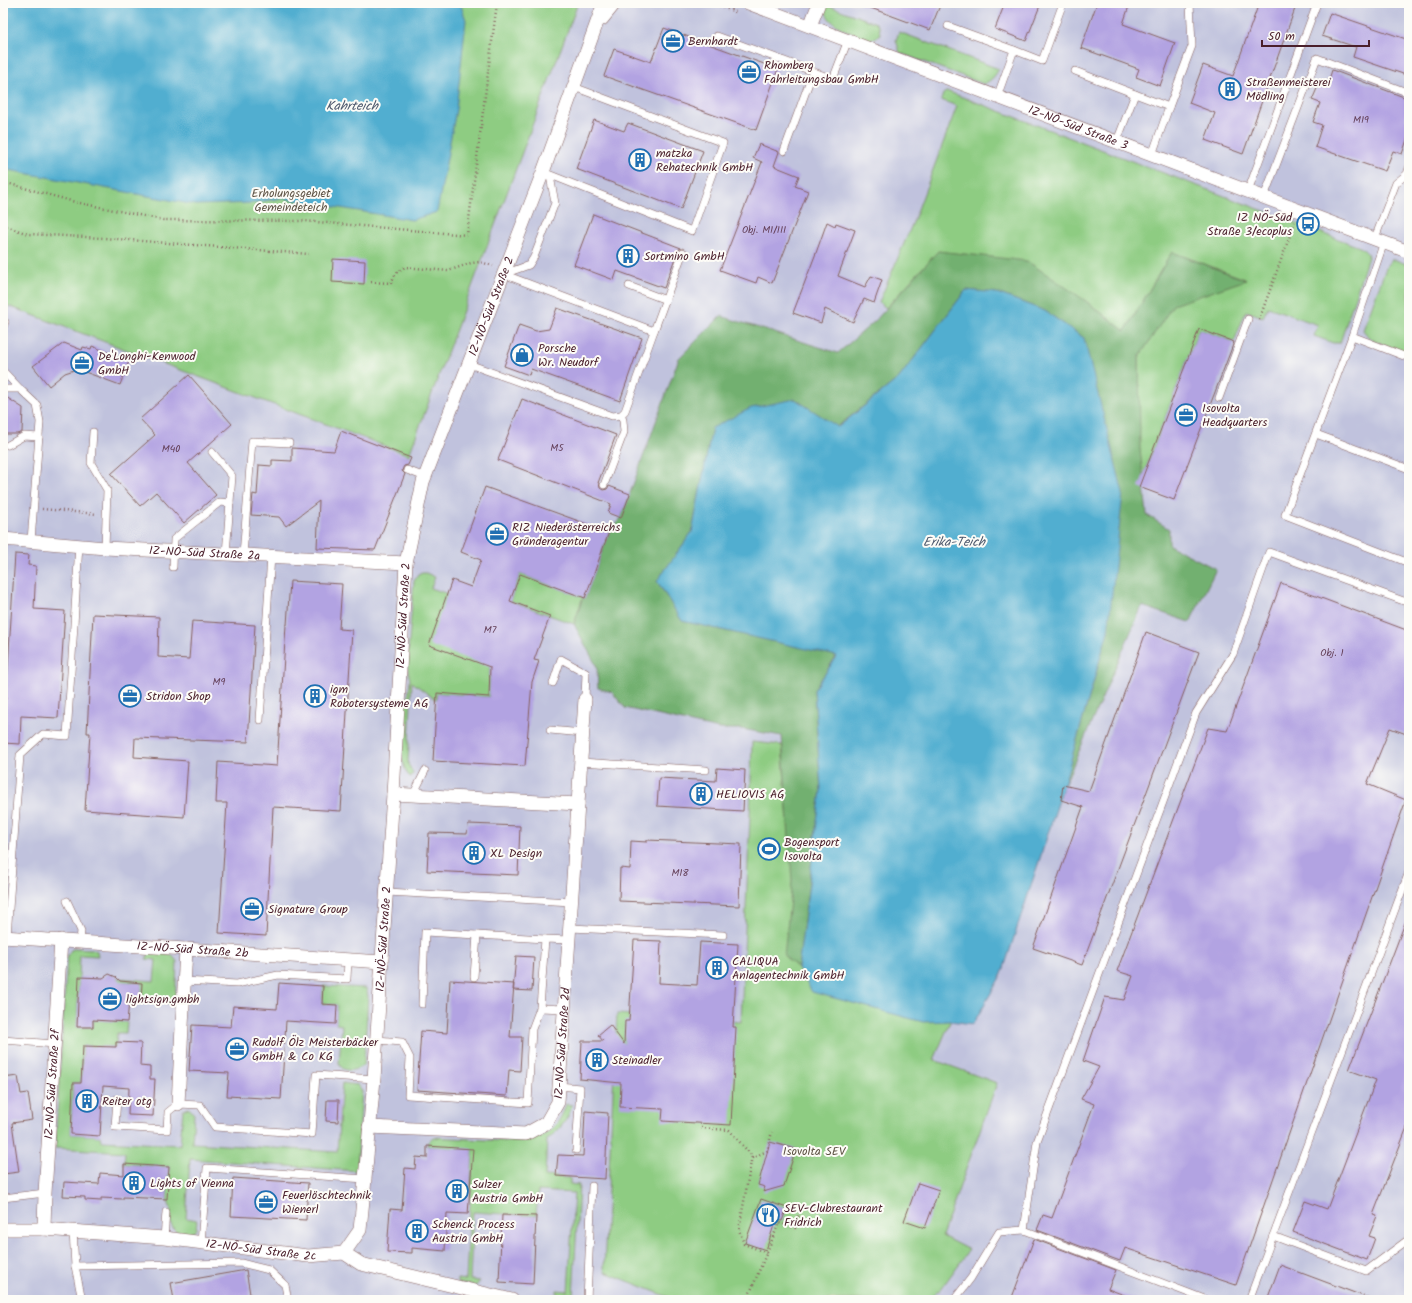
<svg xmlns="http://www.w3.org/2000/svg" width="1412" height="1303" viewBox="0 0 1412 1303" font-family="Kalam,sans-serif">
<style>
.industrial{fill:#c0c2dd}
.green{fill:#8ecc82;stroke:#6c7656}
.forest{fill:#72b070;stroke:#5e684e}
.water{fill:#51aed0;stroke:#4e667e}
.building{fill:#b2a3e2}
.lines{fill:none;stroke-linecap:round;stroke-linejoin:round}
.lane-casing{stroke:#86615f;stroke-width:8}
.street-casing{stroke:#86615f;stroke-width:14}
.path{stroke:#86615f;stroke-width:2.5;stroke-dasharray:1 3;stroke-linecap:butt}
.lane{stroke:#fff;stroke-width:7}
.street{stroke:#fff;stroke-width:13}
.labels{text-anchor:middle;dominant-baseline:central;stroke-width:4;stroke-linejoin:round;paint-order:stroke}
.number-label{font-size:10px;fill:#644059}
.poi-label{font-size:12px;fill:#4a1f2b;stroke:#fdfcf7;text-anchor:start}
.street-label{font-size:12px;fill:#4a1f2b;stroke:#fdfcf7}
.park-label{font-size:12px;fill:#5e5345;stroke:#fdfcf7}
.water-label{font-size:13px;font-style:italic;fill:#4d586d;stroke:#fdfcf7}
</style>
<rect width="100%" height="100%" fill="#fdfcf7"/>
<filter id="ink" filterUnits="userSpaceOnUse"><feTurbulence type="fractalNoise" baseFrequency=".025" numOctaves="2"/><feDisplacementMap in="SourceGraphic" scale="8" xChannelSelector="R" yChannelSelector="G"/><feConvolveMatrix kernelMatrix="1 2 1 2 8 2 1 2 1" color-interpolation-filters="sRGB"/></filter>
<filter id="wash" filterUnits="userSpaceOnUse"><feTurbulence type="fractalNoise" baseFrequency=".012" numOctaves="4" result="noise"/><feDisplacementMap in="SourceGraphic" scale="16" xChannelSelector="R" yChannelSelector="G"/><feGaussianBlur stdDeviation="0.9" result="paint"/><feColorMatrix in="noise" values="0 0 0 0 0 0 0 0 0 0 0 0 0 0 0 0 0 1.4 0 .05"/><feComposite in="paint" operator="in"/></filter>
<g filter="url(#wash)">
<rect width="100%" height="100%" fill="#f5dbbf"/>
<polygon class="industrial" points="578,3 1409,3 1409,1300 3,1300 3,304 409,455"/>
<g class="green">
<polygon points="3,3 578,3 409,455 3,304"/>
<path d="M824,4L876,23L879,27L880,34L875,38L869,40C852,32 824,26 824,4Z"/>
<path d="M899,32L999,69C995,76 992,80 984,84L900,53L896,40Z"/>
<polygon points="946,92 949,92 1362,248 1367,253 1368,257 1340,343 1333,343 1314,336 1318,325 1268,307 1263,317 1246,311 1234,342 1199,329 1139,487 1139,357 1172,305 1245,279 1172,252 1125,331 1083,299 938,251 886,308 879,302 914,220 957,106 941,100 943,94"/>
<polygon points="1391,260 1396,260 1409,265 1409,354 1370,339 1363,330 1387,265"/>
<path d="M422,573H426L435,577L431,588L448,594L490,667L489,697L437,693L436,700L412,682L408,764L413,773L411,777L409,776C396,760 403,724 404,704H407L410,680L407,665L414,581L418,575Z"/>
<polygon points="520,574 583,597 574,624 510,601"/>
<polygon points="752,742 782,745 793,881 994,917 934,1060 997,1083 942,1236 969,1250 941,1289 927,1300 676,1300 605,1272 604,1268 617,1014 741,1022 750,817"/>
<polygon points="76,948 93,949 97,951 98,956 80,955 77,1027 93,1027 93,1020 127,1022 126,1033 117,1033 116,1047 83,1046 81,1083 73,1083 71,1134 100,1136 101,1141 180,1145 183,1109 189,1108 194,1114 192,1143 337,1152 342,1083 358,1085 362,1091 357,1171 190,1159 186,1218 197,1220 196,1229 194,1232 189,1234 177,1232 173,1228 170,1222 171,1209 167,1199 169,1167 124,1164 125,1152 55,1148 67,956 71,950"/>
<path d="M150,952C161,953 172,951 177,962L175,1005L141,997L142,983L117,981V978L154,981L156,960L146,959Z"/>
<path d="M323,986L366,988L368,996L364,1064C358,1071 342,1074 339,1063L342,1025L336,1024L337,1005L322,1004Z"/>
<path d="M566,1104L572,1105C568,1121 559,1130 547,1140L545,1176L570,1178V1184L579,1185L573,1297L571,1300C564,1300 556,1300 557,1290L568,1291L574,1193L538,1191L536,1216L473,1212L470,1280L480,1281L476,1286L457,1283V1279L466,1280L473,1150L427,1146L428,1142L433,1137L522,1142C545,1138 559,1128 566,1104Z"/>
</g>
<polygon class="forest" points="938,251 1027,261 1083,299 1125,331 1172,252 1246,280 1173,305 1139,357 1140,448 1147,515 1169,529 1169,545 1216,569 1190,622 1142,606 1063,788 1108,631 1084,338 1045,311 997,293 966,290 899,378 837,427 795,399 712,428 692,532 657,581 682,621 837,655 814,690 821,790 798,968 784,956 792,881 782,736 742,729 719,729 625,708 612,692 598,688 597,667 574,624 583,597 585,598 609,532 621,518 679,358 721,316 838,353 875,321"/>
<g class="water">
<polygon points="3,3 460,3 466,20 456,110 437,212 412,220 281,198 253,203 196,205 3,169"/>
<polygon points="966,290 997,293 1045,311 1084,338 1123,493 1108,631 1063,788 1002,974 973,1024 950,1021 923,1022 812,992 798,968 821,790 814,690 837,656 682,621 657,581 692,532 712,428 751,408 795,399 838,427 899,378"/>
</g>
<g id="blocks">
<g class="building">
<polygon points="860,3 941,3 930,30 860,4"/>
<polygon points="1005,3 1041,3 1026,41 995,29"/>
<polygon points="1097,3 1130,3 1123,24 1175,43 1160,86 1136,77 1139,69 1081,48"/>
<polygon points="1259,3 1297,3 1243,154 1205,140 1215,113 1189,103 1203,65 1233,76"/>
<polygon points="1330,13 1409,40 1409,76 1353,57 1356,47 1322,36"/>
<polygon points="664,28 778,69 756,130 604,76 614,49 651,62"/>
<polygon points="1332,70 1409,99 1409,109 1405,119 1409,120 1409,134 1402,154 1393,151 1385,171 1315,147 1322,125 1313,122 1320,103 1312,100 1319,84 1327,86"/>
<polygon points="594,120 624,131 628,123 703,151 681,209 576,169"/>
<polygon points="759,144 779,152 774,166 799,176 795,186 808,191 772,283 758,277 756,283 720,270 762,162 753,158"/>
<polygon points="593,214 681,248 678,250 664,288 617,271 614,280 574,265"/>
<polygon points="827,222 835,226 836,223 855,230 838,276 865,287 871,276 882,280 874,303 864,299 853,322 825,309 821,323 793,313 816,253"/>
<polygon points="333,259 365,261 364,284 332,282"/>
<polygon points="557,308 642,338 620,401 531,369 529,375 504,366 519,325 536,331 549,329"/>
<polygon points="1199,329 1234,342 1174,500 1139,487"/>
<polygon points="64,343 82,350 83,347 91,349 92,346 129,361 120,385 77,369 65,373 49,386 33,366"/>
<polygon points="189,375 232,424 188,463 216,495 184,523 156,492 140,506 111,474 155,435 140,419"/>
<polygon points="3,395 23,408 22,432 17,434 3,434"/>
<polygon points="522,399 616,435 598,483 599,483 600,488 603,490 607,489 609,486 630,494 621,518 608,513 611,504 498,460"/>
<polygon points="341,431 411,458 408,465 404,466 403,468 402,471 405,474 375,550 317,548 319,501 286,526 279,517 251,515 253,494 257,495 259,465 272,466 272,460 292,461 292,448 334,451"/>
<polygon points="485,487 609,532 585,598 520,574 510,601 550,616 534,660 539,661 532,682 525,766 433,761 437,693 489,697 490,667 429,645 452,580 471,587 481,560 461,552"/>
<polygon points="15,554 29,555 28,565 36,566 34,609 65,611 58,718 21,716 20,744 3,743 3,699 6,699"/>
<polygon points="290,581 342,584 339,629 352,630 341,811 273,807 266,936 219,933 227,803 216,803 218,762 277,766 286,625 287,625"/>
<polygon points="1281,583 1409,631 1409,735 1390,728 1367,784 1406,800 1236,1285 1125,1248 1120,1261 1037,1230 1043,1215 1052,1218 1094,1104 1081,1099 1099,1067 1083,1061 1105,997 1124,1000 1133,976 1117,971 1208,728 1227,731"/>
<polygon points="93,614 159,617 158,657 189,659 192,621 255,625 248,742 135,738 134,757 188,761 184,817 85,810 90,733 87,733"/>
<polygon points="1146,632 1199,652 1082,965 1033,948 1083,807 1061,800 1063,785 1089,791"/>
<polygon points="717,768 745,770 743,811 657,806 659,778 716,781"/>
<polygon points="468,824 520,826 518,875 427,871 429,833 467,834"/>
<polygon points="647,840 741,844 739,906 619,901 620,868 630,869 631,841 647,842"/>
<polygon points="1408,915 1409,1122 1373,1215 1377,1216 1369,1236 1375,1238 1367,1260 1293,1232 1305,1201 1327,1209 1376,1080 1349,1070"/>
<polygon points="634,940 661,941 659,983 697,985 700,942 738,944 733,1027 736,1027 731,1125 662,1121 663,1109 620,1107 621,1083 580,1079 582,1041 603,1041 598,1035 610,1025 624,1044 625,1021 629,1021"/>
<polygon points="516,956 534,957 532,991 513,990"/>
<polygon points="109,974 116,977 120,981 142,983 141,1002 129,1001 127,1022 93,1020 93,1027 77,1027 79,977 103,978"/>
<polygon points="450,980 514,984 510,1037 522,1037 520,1071 509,1070 507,1096 417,1090 421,1031 447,1033"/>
<polygon points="279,983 323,986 322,1004 337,1005 336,1024 286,1021 281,1099 227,1096 229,1073 189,1071 192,1025 231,1027 233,1006 277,1009"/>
<polygon points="116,1042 141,1043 140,1066 150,1067 150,1079 155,1079 153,1116 128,1115 129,1088 103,1086 100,1136 71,1134 73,1083 81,1083 83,1046 116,1047"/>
<polygon points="18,1076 21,1094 28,1093 32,1120 12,1123 19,1172 3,1174 3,1078"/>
<polygon points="327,1100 339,1100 338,1122 326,1121"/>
<polygon points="585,1111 608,1113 605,1179 556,1176 558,1155 583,1156"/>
<polygon points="770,1142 796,1149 784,1186 763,1192 765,1187 758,1185"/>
<polygon points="427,1146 473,1149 468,1214 447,1213 445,1251 412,1248 412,1253 387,1252 390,1209 402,1210 405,1168 415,1169 416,1157 427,1158"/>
<polygon points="124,1164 169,1167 167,1199 123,1197 123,1199 101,1198 101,1201 85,1200 85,1197 63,1196 64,1182 99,1184 100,1173 124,1175"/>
<polygon points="233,1178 308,1183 306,1220 231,1216"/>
<polygon points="918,1183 939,1190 925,1228 904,1221"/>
<polygon points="761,1199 787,1208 782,1221 776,1219 766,1250 745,1243"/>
<polygon points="502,1215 536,1216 533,1284 499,1282"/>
<polygon points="1034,1239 1116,1270 1108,1289 1135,1299 1135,1300 1011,1300"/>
<polygon points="1280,1265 1371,1299 1371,1300 1267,1300"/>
<polygon points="246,1270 251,1300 174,1300 171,1283"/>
</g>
</g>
</g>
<g filter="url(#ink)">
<use href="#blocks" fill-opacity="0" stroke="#86615f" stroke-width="1"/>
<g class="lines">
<g class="lane-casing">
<g id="lane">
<polyline points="948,26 1014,50 997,97"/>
<polyline points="717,36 833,79 848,40"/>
<polyline points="1014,50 1042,61 1063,3"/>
<polyline points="1075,71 1169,107 1192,46 1190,3"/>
<polyline points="1117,141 1135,94"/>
<polyline points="784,151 813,72"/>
<polyline points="1152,155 1169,107"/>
<polyline points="543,172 692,231 723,143 574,87"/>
<polyline points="1248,191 1317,3"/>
<polyline points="1264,197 1317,58 1409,93"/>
<polyline points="1375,238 1396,183 1407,174 1409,168"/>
<polyline points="1384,242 1352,336 1285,515 1409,563"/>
<polyline points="504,274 529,265 534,257 555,203 550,176"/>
<polyline points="629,286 666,300"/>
<polyline points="3,327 5,322"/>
<polyline points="654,331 683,252"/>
<polyline points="1352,336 1409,358"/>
<polyline points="469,364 612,416 621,415 625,411 654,331 503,274"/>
<polyline points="3,371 20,389"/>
<polyline points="3,389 20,389 37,405 40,422 31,541"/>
<polyline points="1219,398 1248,319"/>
<polyline points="93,432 91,463 107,490 105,548"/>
<polyline points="1316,434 1409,469"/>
<polyline points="8,445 24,436 39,437"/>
<polyline points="212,452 232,476 226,554"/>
<polyline points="407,470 425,477"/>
<polyline points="604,485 624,432 623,420 621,415"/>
<polyline points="243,555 252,441 289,443"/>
<polyline points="173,567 174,539 220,502 230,503"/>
<polyline points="553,683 561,659 586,673 585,699"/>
<polyline points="260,720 271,556"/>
<polyline points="550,730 583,733"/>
<polyline points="581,762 706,770"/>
<polyline points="413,795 425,771"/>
<polyline points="387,892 572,902"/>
<polyline points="67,901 81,931 80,941"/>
<polyline points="570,928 723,935"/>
<polyline points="7,937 20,755 43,734 67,736 79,545"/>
<polyline points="474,977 477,935"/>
<polyline points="184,981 237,984 278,975 347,979 348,960"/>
<polyline points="422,1004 425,932 545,939"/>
<polyline points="540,1008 565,1009"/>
<polyline points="3,1040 55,1044"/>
<polyline points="377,1040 402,1042 410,1058 408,1095 528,1103 532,1029 540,1008 545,939 569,940"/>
<polyline points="559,1086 580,1088 576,1150"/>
<polyline points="117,1099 115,1127 167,1130 168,1112 178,1104 200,1105 215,1127 312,1134 316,1075 374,1079"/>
<polyline points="3,1198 45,1193"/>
<polyline points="73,1231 75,1266"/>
<polyline points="1273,1236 1366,1271 1409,1239"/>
<polyline points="164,1238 166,1212"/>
<polyline points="201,1243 207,1168 365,1179"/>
<polyline points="82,1300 75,1266 241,1263 269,1270 285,1285 288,1300"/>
<polyline points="587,1300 592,1186"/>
<polyline points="954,1300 971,1278 999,1232 1024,1230"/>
<polyline points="1207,1300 1024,1230 1037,1142 1196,713 1233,654 1269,552 1409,603"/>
<polyline points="1249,1300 1409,872"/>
</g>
</g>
<g class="street-casing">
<g id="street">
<path id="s1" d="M748,3L1409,252"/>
<polyline points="602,19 615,3"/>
<polyline points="810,26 819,3"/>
<path id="s2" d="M3,539L105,548L406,563"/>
<polyline points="578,804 585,699"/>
<path id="s3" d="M3,937L382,962"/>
<polyline points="178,1104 186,949"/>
<path id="s4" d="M369,1127L526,1134L546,1123L558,1102L578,804L393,794"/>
<path id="s5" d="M3,1229H44L164,1238L308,1256L344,1253L361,1264L512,1300"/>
<path id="s6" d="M44,1229L45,1193L61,940"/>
<path id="s7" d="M344,1253L360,1230L365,1179L374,1079L393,794L406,563L423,482L543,172L604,3"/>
</g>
</g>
<g class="path">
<polyline points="712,3 738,13"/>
<polyline points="3,182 75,202 163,220 305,221 467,235 497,3"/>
<polyline points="3,225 28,234 104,238 309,254"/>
<polyline points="371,282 391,283 396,273 405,267 448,271 471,263 481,262 493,266"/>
<polyline points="1259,320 1295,222"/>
<polyline points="42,509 97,514"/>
<polyline points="701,1128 729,1130 752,1156 739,1230 744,1244 767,1253"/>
<polyline points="752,1158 767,1151 772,1132"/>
<polyline points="747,1300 779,1223 795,1228 801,1207"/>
</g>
<use href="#lane" class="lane"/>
<use href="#street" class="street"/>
</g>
</g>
<defs>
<g id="office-ring" transform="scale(1.15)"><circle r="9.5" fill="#fdfcf7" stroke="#1f6fb2" stroke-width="1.5"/><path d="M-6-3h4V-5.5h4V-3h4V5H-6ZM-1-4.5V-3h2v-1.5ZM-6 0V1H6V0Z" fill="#1f6fb2"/></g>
<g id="building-ring" transform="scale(1.15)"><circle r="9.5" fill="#fdfcf7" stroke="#1f6fb2" stroke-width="1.5"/><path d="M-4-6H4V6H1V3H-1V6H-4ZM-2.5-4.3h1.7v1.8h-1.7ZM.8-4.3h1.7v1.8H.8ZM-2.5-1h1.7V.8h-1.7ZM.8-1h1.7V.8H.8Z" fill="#1f6fb2"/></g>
<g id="bus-ring" transform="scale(1.15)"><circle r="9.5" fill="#fdfcf7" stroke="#1f6fb2" stroke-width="1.5"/><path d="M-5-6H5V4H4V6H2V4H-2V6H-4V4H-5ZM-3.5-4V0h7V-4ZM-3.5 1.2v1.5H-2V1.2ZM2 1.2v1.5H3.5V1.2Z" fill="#1f6fb2"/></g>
<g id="shop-ring" transform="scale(1.15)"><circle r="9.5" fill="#fdfcf7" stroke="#1f6fb2" stroke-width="1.5"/><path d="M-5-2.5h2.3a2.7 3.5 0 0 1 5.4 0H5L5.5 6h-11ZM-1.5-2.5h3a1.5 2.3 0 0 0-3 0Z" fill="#1f6fb2"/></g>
<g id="stadium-ring" transform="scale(1.15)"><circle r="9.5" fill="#fdfcf7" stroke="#1f6fb2" stroke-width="1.5"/><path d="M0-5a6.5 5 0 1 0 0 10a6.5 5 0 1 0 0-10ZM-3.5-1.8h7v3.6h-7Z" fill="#1f6fb2"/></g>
<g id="restaurant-ring" transform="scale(1.15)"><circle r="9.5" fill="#fdfcf7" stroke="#1f6fb2" stroke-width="1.5"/><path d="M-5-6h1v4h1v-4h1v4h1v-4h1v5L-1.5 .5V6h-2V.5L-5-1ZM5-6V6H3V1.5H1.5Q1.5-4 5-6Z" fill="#1f6fb2"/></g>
</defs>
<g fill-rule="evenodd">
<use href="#office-ring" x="673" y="41"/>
<use href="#office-ring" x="749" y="72"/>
<use href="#building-ring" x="1230" y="89"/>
<use href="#building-ring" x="640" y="160"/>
<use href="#bus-ring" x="1308" y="224"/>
<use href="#building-ring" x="628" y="256"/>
<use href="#shop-ring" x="522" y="355"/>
<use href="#office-ring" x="82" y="363"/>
<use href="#office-ring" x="1186" y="415"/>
<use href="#office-ring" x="497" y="534"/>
<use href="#office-ring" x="130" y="696"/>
<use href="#building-ring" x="315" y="696"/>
<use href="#building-ring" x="701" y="794"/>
<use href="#stadium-ring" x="769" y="849"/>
<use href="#building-ring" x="474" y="853"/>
<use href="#office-ring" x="252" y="909"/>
<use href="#building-ring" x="717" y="968"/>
<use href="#office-ring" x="110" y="999"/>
<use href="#office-ring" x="237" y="1049"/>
<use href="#building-ring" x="597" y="1060"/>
<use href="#building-ring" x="87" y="1101"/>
<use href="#building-ring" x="134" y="1183"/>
<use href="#building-ring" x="457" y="1191"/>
<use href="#office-ring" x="266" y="1202"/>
<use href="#restaurant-ring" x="768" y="1215"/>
<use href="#building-ring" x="417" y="1231"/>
</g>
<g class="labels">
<g class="number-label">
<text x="1361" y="120">M19</text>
<text x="764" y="230">Obj. M1/III</text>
<text x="557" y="448">M5</text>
<text x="171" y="449">M40</text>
<text x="490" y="630">M7</text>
<text x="1332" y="653">Obj. 1</text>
<text x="219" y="682">M9</text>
<text x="680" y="873">M18</text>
</g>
<g class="poi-label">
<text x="688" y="41">Bernhardt</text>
<text x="764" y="65">Rhomberg<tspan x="764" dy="14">Fahrleitungsbau GmbH</tspan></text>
<text x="1246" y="82">Straßenmeisterei<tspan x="1246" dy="14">Mödling</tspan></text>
<text x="656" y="153">matzka<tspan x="656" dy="14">Rehatechnik GmbH</tspan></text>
<text x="1292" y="217" text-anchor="end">IZ NÖ-Süd<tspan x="1292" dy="14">Straße 3/ecoplus</tspan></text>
<text x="644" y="256">Sortmino GmbH</text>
<text x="538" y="348">Porsche<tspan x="538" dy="14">Wr. Neudorf</tspan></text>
<text x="98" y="356">De'Longhi-Kenwood<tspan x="98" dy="14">GmbH</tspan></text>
<text x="1202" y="408">Isovolta<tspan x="1202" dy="14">Headquarters</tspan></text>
<text x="512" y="527">RIZ Niederösterreichs<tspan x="512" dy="14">Gründeragentur</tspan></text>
<text x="330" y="689">igm<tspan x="330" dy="14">Robotersysteme AG</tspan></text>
<text x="146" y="696">Stridon Shop</text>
<text x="716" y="794">HELIOVIS AG</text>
<text x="784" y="842">Bogensport<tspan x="784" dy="14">Isovolta</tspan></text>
<text x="490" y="853">XL Design</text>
<text x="268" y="909">Signature Group</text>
<text x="732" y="961">CALIQUA<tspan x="732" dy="14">Anlagentechnik GmbH</tspan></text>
<text x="126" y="999">lightsign.gmbh</text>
<text x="252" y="1042">Rudolf Ölz Meisterbäcker<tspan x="252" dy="14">GmbH &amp; Co KG</tspan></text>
<text x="612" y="1060">Steinadler</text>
<text x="102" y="1101">Reiter otg</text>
<text x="150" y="1183">Lights of Vienna</text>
<text x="472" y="1184">Sulzer<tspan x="472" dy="14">Austria GmbH</tspan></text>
<text x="282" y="1195">Feuerlöschtechnik<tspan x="282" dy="14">Wienerl</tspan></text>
<text x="784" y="1208">SEV-Clubrestaurant<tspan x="784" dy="14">Fridrich</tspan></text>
<text x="432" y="1224">Schenck Process<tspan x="432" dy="14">Austria GmbH</tspan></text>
</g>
<g class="street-label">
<text stroke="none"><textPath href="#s1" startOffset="353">IZ-NÖ-Süd Straße 3</textPath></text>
<text stroke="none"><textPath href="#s7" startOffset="968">IZ-NÖ-Süd Straße 2</textPath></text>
<text stroke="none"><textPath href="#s2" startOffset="202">IZ-NÖ-Süd Straße 2a</textPath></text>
<text stroke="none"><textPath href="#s7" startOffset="644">IZ-NÖ-Süd Straße 2</textPath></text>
<text stroke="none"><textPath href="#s7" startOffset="320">IZ-NÖ-Süd Straße 2</textPath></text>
<text stroke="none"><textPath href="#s3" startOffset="190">IZ-NÖ-Süd Straße 2b</textPath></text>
<text stroke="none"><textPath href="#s4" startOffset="263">IZ-NÖ-Süd Straße 2d</textPath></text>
<text stroke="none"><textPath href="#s6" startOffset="145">IZ-NÖ-Süd Straße 2f</textPath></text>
<text stroke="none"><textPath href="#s5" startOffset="259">IZ-NÖ-Süd Straße 2c</textPath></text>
</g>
<g class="park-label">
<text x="291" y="193">Erholungsgebiet<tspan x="291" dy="14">Gemeindeteich</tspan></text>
<text x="814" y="1151">Isovolta SEV</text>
</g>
<g class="water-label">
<text x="352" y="106">Kahrteich</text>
<text x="954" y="542">Erika-Teich</text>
</g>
</g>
<rect width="1412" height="1303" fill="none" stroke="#fdfcf7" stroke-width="16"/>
<path d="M1262 40v6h107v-6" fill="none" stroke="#4a1f2b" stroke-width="2"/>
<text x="1268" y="40" font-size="12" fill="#4a1f2b" stroke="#fdfcf7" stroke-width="3" paint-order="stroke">50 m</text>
</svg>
